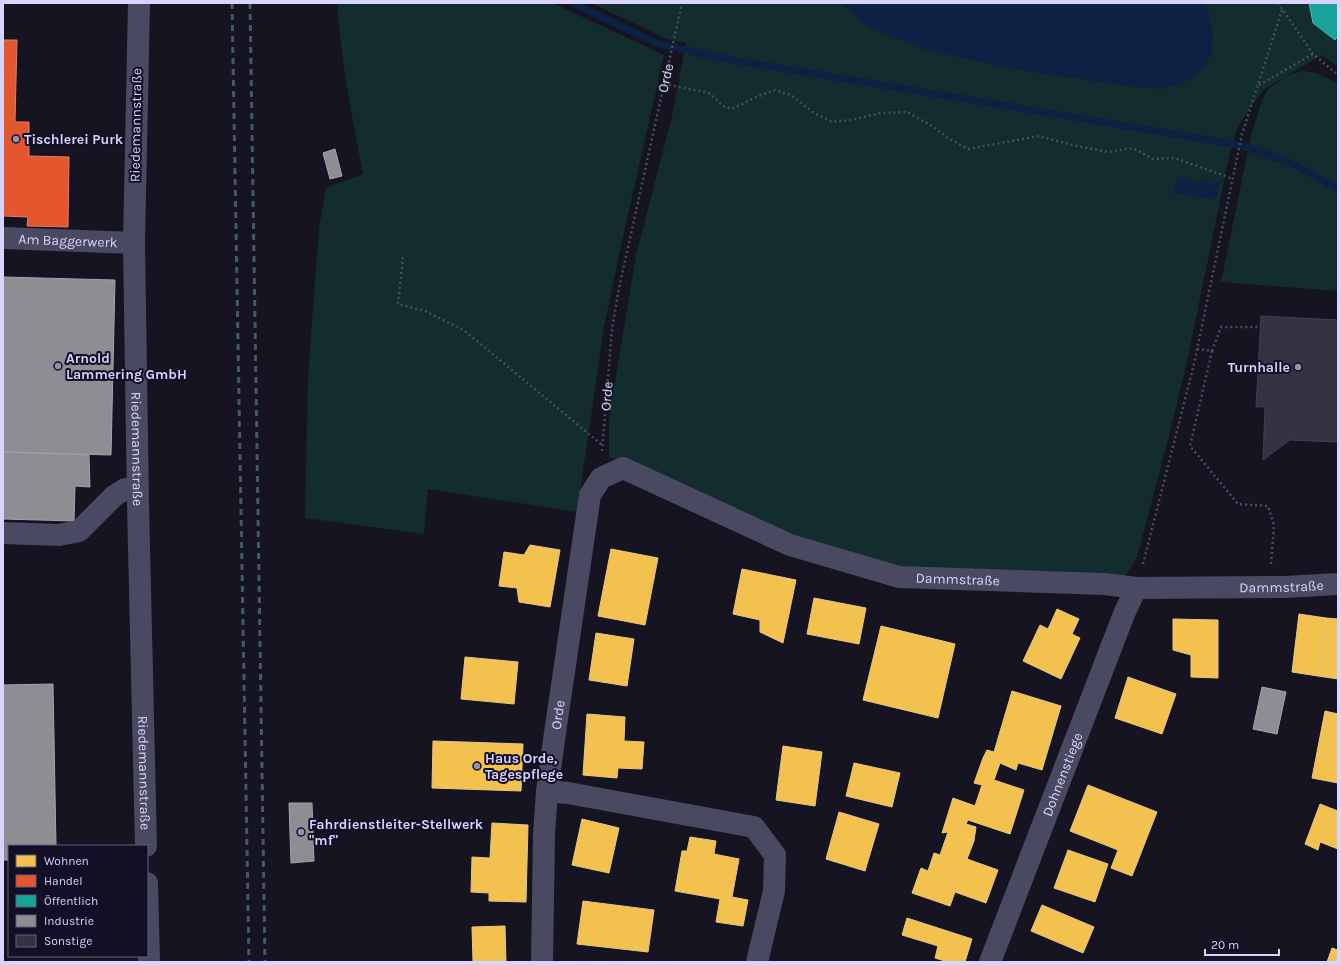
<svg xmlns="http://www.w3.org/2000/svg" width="1341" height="965" viewBox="0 0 1341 965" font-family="Karla,sans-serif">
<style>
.green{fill:#132c2d}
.water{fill:#0d2144}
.homes{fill:#f2c14e;stroke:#eac783}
.shops{fill:#e4572e;stroke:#e17c6d}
.public{fill:#17a398;stroke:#51b2b7}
.industry{fill:#8d8d92;stroke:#a4a2b3}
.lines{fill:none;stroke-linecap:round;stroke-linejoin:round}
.stream{stroke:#0d2144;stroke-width:7}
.building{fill:#343243;stroke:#433f54}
.path{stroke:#44505f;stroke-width:2.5;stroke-dasharray:2 3;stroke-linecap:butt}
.minor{stroke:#4a4962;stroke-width:22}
.rail{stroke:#43596b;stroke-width:3;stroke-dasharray:6 5;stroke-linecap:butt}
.poi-dot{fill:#9591b1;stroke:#130f26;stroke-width:1.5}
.labels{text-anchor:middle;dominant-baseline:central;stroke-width:4;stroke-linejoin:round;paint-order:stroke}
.street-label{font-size:14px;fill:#d9d4ff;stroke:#130f26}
.poi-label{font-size:14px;font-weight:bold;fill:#d9d4ff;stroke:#130f26;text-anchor:start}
</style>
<rect width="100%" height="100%" fill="#161421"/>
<g class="green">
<path d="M337,3H553L664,55L620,250L604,327L577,512L428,489L424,534L305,518L308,376L319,228L326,188L363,174C352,117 341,61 337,3Z"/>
<polygon points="591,3 1338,3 1338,67 1322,55 1286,76 1302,71 1316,73 1338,83 1338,291 1221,282 1251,136 1262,100 1268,89 1286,76 1263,90 1238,126 1230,152 1187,362 1167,444 1137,557 1125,577 902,567 792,536 609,457 609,418 636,255 672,116 686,43 667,39"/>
</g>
<g class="water">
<polygon points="841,3 1203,3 1207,8 1213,31 1212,52 1201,71 1185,82 1163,89 1134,87 1014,69 927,50 868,27"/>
<path d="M1182,178H1189L1192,182L1196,184L1205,179L1209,184L1220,182L1217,195L1214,199C1204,199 1197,196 1187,195C1182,194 1179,195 1174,193L1173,188L1176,181Z"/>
</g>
<g class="homes">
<polygon points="530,545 560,550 550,607 519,602 517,588 499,586 504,552 524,555"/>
<polygon points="611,549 658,558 645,625 598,616"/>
<polygon points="742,569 796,580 783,643 760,632 760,620 733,614"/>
<polygon points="814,598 866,608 859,644 807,634"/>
<polygon points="1057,609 1079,619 1072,634 1080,638 1061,679 1023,661 1040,625 1048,629"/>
<polygon points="1299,614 1326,618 1318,676 1292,672"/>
<polygon points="1326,618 1338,619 1338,679 1318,676"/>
<polygon points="1173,619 1218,620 1218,678 1191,677 1191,655 1173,650"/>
<polygon points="881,626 955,644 938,718 863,700"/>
<polygon points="596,633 634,639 627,686 589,680"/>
<polygon points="465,657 518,662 514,704 461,699"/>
<polygon points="1128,677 1176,694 1162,734 1115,718"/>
<polygon points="1012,691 1061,706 1042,770 1018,763 1016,770 1000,763 983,758 987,750 994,752"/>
<polygon points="1325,711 1338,714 1338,783 1312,778"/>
<polygon points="587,714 625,717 624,741 644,742 642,769 618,768 617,778 583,775"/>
<polygon points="433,741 523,744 521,791 432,788"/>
<polygon points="783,746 822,752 815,806 776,800"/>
<polygon points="983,758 1000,763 994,780 1024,790 1010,834 968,820 966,824 976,827 974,841 948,832 942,833 953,798 975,806 982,785 974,783"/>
<polygon points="854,763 900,773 892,807 846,796"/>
<polygon points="1088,785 1157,812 1132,876 1111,868 1118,850 1070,831"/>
<polygon points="1320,804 1338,811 1338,849 1320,842 1318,850 1305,844"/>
<polygon points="839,812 879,824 865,871 826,859"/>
<polygon points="582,819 619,828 609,873 572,865"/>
<polygon points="492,823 528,825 526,902 489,901 489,893 471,892 472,857 490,858"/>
<polygon points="948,832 974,841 967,859 998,870 986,903 955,892 950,906 912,893 921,868 928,871 934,853 940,855"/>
<polygon points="690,837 716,841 714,854 739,859 732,897 748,900 743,926 716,922 720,899 675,891 682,851 687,851"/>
<polygon points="1068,850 1108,864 1095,902 1054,888"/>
<polygon points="583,901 654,910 648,952 577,944"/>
<polygon points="1042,905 1094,927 1083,953 1031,931"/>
<polygon points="907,918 972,939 965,962 948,962 935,958 938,946 902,935"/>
<polygon points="505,926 506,962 473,962 472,927"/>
<polygon points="1332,948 1338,950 1338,962 1327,962"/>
</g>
<polygon class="shops" points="3,40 17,40 15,122 29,122 29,156 69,157 68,227 27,226 28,217 3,216"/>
<polygon class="public" points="1309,3 1338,3 1338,36 1335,40 1313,23"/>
<g class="industry">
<polygon points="335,149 342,176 330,179 323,153"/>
<polygon points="3,277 115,280 111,455 3,452"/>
<polygon points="3,452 89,455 90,487 75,486 74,521 3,519"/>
<polygon points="53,684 56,846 9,846 9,860 3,860 3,685"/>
<polygon points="1262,687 1286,692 1277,734 1253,729"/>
<polygon points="289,803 312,803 314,861 291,863"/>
</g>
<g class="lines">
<polyline class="stream" points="573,3 656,43 721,58 1240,145 1293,164 1338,189"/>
</g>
<polygon class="building" points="1261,316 1338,320 1338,442 1290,440 1263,460 1265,407 1256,407"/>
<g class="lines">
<g class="path">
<polyline points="1278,3 1313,54 1338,75"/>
<polyline points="664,84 709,93 723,106 732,109 756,97 775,90 791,95 814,113 832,122 850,120 881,113 907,112 932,126 948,138 968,149 1039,136 1072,145 1108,152 1133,148 1153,159 1175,158 1233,179"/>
<polyline points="1259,85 1313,54"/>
<polyline points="403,257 398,304 425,311 465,331 602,445"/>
<polyline points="1197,349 1212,351 1190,446 1238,504 1268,506 1274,525 1271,564"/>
<polyline points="1212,351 1221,327 1260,327"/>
<path id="s1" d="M602,451L612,329L619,288L682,3"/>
<polyline points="1143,564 1194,364 1242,134 1282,10"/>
</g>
<g class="minor">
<path id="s2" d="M139,3L134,243L138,504L146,846"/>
<path id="s3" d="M3,238L134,243"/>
<polyline points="3,533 59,535 79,531 114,496 125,489 138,489"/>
<polyline points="547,791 568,793 754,827 775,855 774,891 757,962"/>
<polyline points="147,883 149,962"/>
<path id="s4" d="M542,962L544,835L547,791L556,726L590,495L601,478L623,468L790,545L899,577L1105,584L1136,588L1285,587L1338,584"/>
<path id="s5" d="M990,962L1124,614L1136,588"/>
</g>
<g class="rail">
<polyline points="232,3 249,962"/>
<polyline points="250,3 265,962"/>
</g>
</g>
<g class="poi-dot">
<circle cx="16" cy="139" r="4"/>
<circle cx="58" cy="366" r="4"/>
<circle cx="1298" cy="367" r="4"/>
<circle cx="477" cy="766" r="4"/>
<circle cx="301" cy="832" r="4"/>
</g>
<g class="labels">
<g class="street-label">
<text stroke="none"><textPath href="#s1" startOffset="379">Orde</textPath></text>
<text transform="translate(136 125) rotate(-89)">Riedemannstraße</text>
<text stroke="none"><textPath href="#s3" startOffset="65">Am Baggerwerk</textPath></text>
<text stroke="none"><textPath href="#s1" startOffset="55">Orde</textPath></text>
<text stroke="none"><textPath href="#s2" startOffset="446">Riedemannstraße</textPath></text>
<text stroke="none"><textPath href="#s4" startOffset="871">Dammstraße</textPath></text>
<text stroke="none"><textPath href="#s4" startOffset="1195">Dammstraße</textPath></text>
<text stroke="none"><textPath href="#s4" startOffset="248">Orde</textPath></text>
<text stroke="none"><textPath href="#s2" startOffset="770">Riedemannstraße</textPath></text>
<text stroke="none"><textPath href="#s5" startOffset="201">Dohnenstiege</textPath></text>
</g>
<g class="poi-label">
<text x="24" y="139">Tischlerei Purk</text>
<text x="66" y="358">Arnold<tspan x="66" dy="16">Lammering GmbH</tspan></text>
<text x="1290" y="367" text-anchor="end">Turnhalle</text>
<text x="485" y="758">Haus Orde,<tspan x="485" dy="16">Tagespflege</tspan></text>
<text x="309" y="824">Fahrdienstleiter-Stellwerk<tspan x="309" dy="16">"mf"</tspan></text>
</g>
</g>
<rect width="1341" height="965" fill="none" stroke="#d9d4ff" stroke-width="8"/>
<rect x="8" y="845" width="140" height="112" fill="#130f26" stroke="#625e7d"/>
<rect x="16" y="855" width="20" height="12" fill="#f2c14e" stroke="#625e7d"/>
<text x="44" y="865" font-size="12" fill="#d9d4ff">Wohnen</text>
<rect x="16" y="875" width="20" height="12" fill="#e4572e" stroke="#625e7d"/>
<text x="44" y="885" font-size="12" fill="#d9d4ff">Handel</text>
<rect x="16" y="895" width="20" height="12" fill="#17a398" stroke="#625e7d"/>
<text x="44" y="905" font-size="12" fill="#d9d4ff">Öffentlich</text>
<rect x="16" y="915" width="20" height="12" fill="#8d8d92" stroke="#625e7d"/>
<text x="44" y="925" font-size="12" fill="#d9d4ff">Industrie</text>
<rect x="16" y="935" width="20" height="12" fill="#343243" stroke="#625e7d"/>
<text x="44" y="945" font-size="12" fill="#d9d4ff">Sonstige</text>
<path d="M1205 949v6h74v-6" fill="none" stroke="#d9d4ff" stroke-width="2"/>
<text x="1211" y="949" font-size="12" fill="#d9d4ff" stroke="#130f26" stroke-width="3" paint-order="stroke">20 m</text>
</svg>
